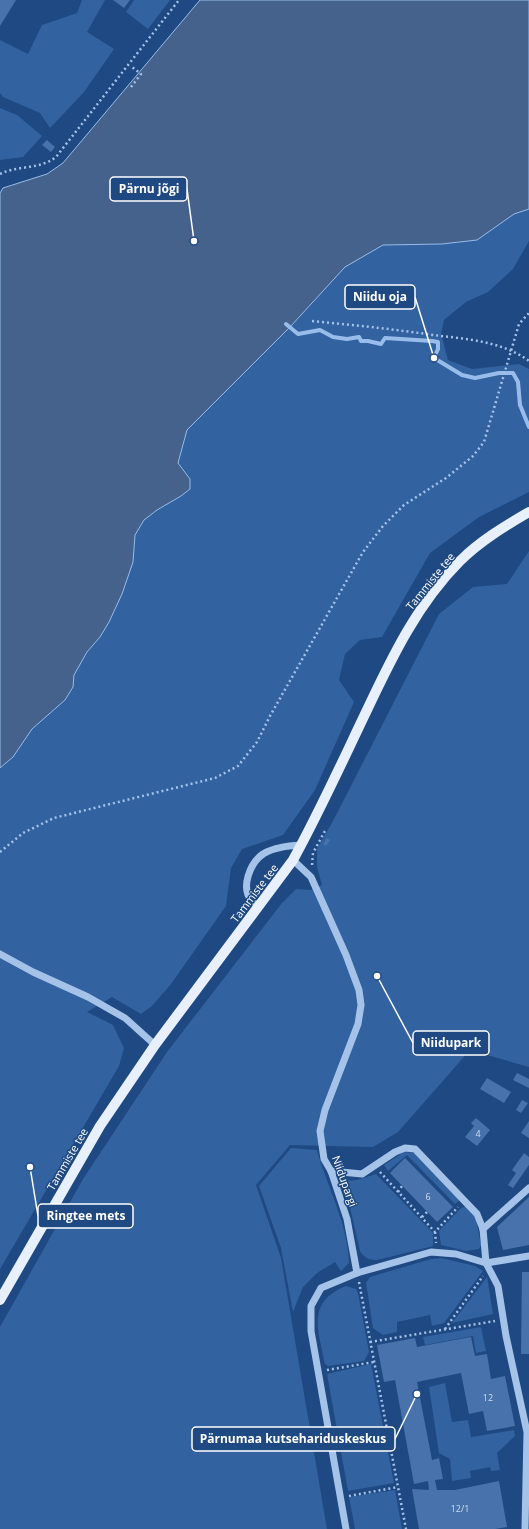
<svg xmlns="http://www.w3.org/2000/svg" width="529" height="1529" viewBox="0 0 529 1529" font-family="'Open Sans',sans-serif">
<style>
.green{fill:#3262a0}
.water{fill:#44628c;stroke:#98bdeb}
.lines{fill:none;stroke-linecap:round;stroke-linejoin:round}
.stream{stroke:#98bdeb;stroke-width:4}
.building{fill:#4772ab}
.path{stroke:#a5c3e9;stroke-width:2.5;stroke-dasharray:2 3;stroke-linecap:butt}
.minor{stroke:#a5c3e9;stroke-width:7}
.major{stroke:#e8f0fe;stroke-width:10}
.labels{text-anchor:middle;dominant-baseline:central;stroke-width:3;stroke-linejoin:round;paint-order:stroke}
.number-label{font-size:9px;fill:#d1dcea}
.street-label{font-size:11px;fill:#fff;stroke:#1f4982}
.leader{fill:none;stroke:#fff;stroke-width:1.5}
.callout-dot{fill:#fff;stroke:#1f4982;stroke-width:1.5}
.callout{fill:#1f4982;stroke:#fff;stroke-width:1.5}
.callout-label{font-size:12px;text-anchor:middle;font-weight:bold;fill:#fff}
</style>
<rect width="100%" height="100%" fill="#1f4982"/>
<g class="green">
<polygon points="82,0 105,0 87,32 114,49 84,92 50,128 40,113 3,97 0,93 0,40 28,54 42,25 77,13"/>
<polygon points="134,0 170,0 148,29 126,12"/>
<polygon points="0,108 17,115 42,136 23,157 0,160"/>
<polygon points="529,209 529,241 513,269 488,292 466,302 444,320 441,334 448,360 472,369 519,364 529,369 529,492 479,517 430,553 382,637 360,640 345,654 339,680 354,702 315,790 283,835 242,849 231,868 226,906 171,984 152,1006 141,1014 112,997 87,1012 113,1025 124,1048 119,1066 0,1269 0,768 13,757 32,729 65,700 73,687 73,675 87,652 100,637 109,622 133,562 135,535 144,520 157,510 181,496 190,479 178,463 187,430 290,327 345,267 383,245 442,244 477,240 514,214"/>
<polygon points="529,551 529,1067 470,1050 398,1132 373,1147 290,1145 256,1185 281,1258 327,1529 0,1529 0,1327 83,1179 167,1052 282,903 296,889 311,890 322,885 317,867 317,849 333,821 439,614 473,587 507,584"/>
<path d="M291,1148L317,1150C327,1187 348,1223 349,1263L341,1271L335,1262L317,1273L303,1287L293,1312L281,1248L259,1186Z"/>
<polygon points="404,1152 414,1153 460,1200 455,1204 407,1155 388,1171 384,1165"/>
<path d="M376,1174L433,1233V1246L377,1260C368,1260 365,1258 360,1251L344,1181L357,1180Z"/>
<polygon points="466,1206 476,1219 481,1245 479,1249 466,1251 441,1245 439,1231 460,1209"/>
<polygon points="441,1258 475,1266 483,1271 444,1323 432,1326 430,1315 397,1322 397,1332 383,1335 373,1328 366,1283 370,1277 431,1259"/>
<polygon points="487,1277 493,1314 452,1323"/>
<path d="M346,1286L356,1289L358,1293L369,1352L364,1361L328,1366L325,1364C319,1330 305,1303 346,1286Z"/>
<polygon points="481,1327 486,1351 476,1353 473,1336 425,1345 423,1337"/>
<polygon points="371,1364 394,1483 348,1491 327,1374"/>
<polygon points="445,1383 452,1422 468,1420 471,1437 514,1430 515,1436 497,1453 500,1470 491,1471 490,1467 470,1471 471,1478 452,1481 450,1459 439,1453 429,1387"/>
<polygon points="395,1490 402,1529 355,1529 349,1497"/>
</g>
<polygon class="water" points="200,0 529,0 529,209 514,214 477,240 442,244 383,245 345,267 290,327 187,430 178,463 190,479 190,489 181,496 157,510 144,520 135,535 133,562 122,594 109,622 100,637 87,652 74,675 73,687 65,700 32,729 13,757 0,768 0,193 3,188 47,174 63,163"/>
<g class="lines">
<polyline class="stream" points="286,324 298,334 320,330 333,337 347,339 359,337 361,341 368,341 381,344 385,338 432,341 438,342 438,349 434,358 462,375 475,378 499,373 513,373 518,382 520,405 529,427"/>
</g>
<g class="building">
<polygon points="0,0 16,0 0,26"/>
<polygon points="113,0 130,0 124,8"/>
<polygon points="47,140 55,147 51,152 42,145"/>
<polygon points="327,838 330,840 326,846 323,844"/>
<polygon points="517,1073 529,1079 529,1088 513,1080"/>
<polygon points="487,1078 511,1092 504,1103 480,1089"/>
<polygon points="522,1100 528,1103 521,1113 516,1110"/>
<polygon points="476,1118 490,1130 477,1146 465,1137 474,1126 471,1123"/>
<polygon points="529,1121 529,1138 521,1133"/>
<polygon points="524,1153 529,1157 529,1165 513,1188 508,1185 516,1173 512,1170"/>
<polygon points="405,1158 453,1207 437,1222 390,1173"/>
<polygon points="529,1197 529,1245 503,1250 497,1227"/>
<polygon points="522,1272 529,1272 529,1354 521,1354"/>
<polygon points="471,1337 475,1356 487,1354 491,1379 505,1376 515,1426 487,1431 483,1411 469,1414 461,1373 417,1382 432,1460 439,1458 443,1479 435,1480 437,1490 455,1490 499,1481 507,1527 495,1529 419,1529 412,1489 429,1490 428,1481 414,1484 395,1380 384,1382 377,1345 415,1338 417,1347"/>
</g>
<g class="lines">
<g class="path">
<polyline points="131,87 141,74 132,67"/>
<path d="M0,174C18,165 39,170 56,157L179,0"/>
<path d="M312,321C353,325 393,329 433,335C466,339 502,341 529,361"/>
<polyline points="0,852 23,833 54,818 215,778 238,766 257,742 270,716 363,552 383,526 404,505 446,478 473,456 484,442 519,324 529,313"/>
<polyline points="312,865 313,853 326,829"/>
<polyline points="380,1172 435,1232 458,1207"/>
<polyline points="398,1192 402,1186"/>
<polyline points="422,1217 427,1212"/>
<polyline points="435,1232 436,1243"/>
<polyline points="359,1282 406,1529"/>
<polyline points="445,1329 483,1276"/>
<polyline points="370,1342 495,1321"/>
<polyline points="327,1370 374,1362"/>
<polyline points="349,1496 398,1487"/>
</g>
<g class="minor">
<polyline points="293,860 311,877 346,955 359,990 361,1005 358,1024 325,1110 320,1131 324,1159 331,1171 347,1219 357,1273"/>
<path d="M260,905C257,904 253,903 252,901C240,888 250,863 263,854C274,847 289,846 302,845"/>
<polyline points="0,954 33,972 88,997 125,1018 155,1045"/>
<polyline points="331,1171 362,1174 395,1152 405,1148 415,1149 477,1214 483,1229 486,1263 529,1256"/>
<polyline points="483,1229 529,1188"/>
<polyline points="346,1529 311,1331 311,1306 321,1288 357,1273 431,1252 456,1254 486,1263 498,1286 506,1336 527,1432 525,1529"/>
</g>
<path class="major" d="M0,1300L100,1126L155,1045L293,860C320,811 343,760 367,710C392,657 418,603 460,561C480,541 505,526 529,512"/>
</g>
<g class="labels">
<g class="number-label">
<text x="478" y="1133">4</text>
<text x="428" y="1196">6</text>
<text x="488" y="1397">12</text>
<text x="460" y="1508">12/1</text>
</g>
<g class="street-label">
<text transform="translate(430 581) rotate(-51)">Tammiste tee</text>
<text transform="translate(254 893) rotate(-53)">Tammiste tee</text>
<text transform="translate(67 1159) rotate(-60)">Tammiste tee</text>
<text transform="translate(345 1181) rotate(70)">Niidupargi</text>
</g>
</g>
<path class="leader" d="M194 241L187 189M434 358L415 297M377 976L413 1043M30 1167L38 1216M417 1394L395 1439"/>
<g class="callout-dot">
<circle cx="194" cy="241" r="4"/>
<circle cx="434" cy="358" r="4"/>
<circle cx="377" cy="976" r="4"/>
<circle cx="30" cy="1167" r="4"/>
<circle cx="417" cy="1394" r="4"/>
</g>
<g class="callout">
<rect x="110" y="177" width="77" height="24" rx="4"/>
<rect x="345" y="285" width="70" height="24" rx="4"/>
<rect x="413" y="1031" width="76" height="24" rx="4"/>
<rect x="38" y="1204" width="95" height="24" rx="4"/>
<rect x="192" y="1427" width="203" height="24" rx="4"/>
</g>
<g class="callout-label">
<text x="149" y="193">Pärnu jõgi</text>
<text x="380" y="301">Niidu oja</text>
<text x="451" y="1047">Niidupark</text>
<text x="86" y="1220">Ringtee mets</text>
<text x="293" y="1443">Pärnumaa kutsehariduskeskus</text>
</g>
</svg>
